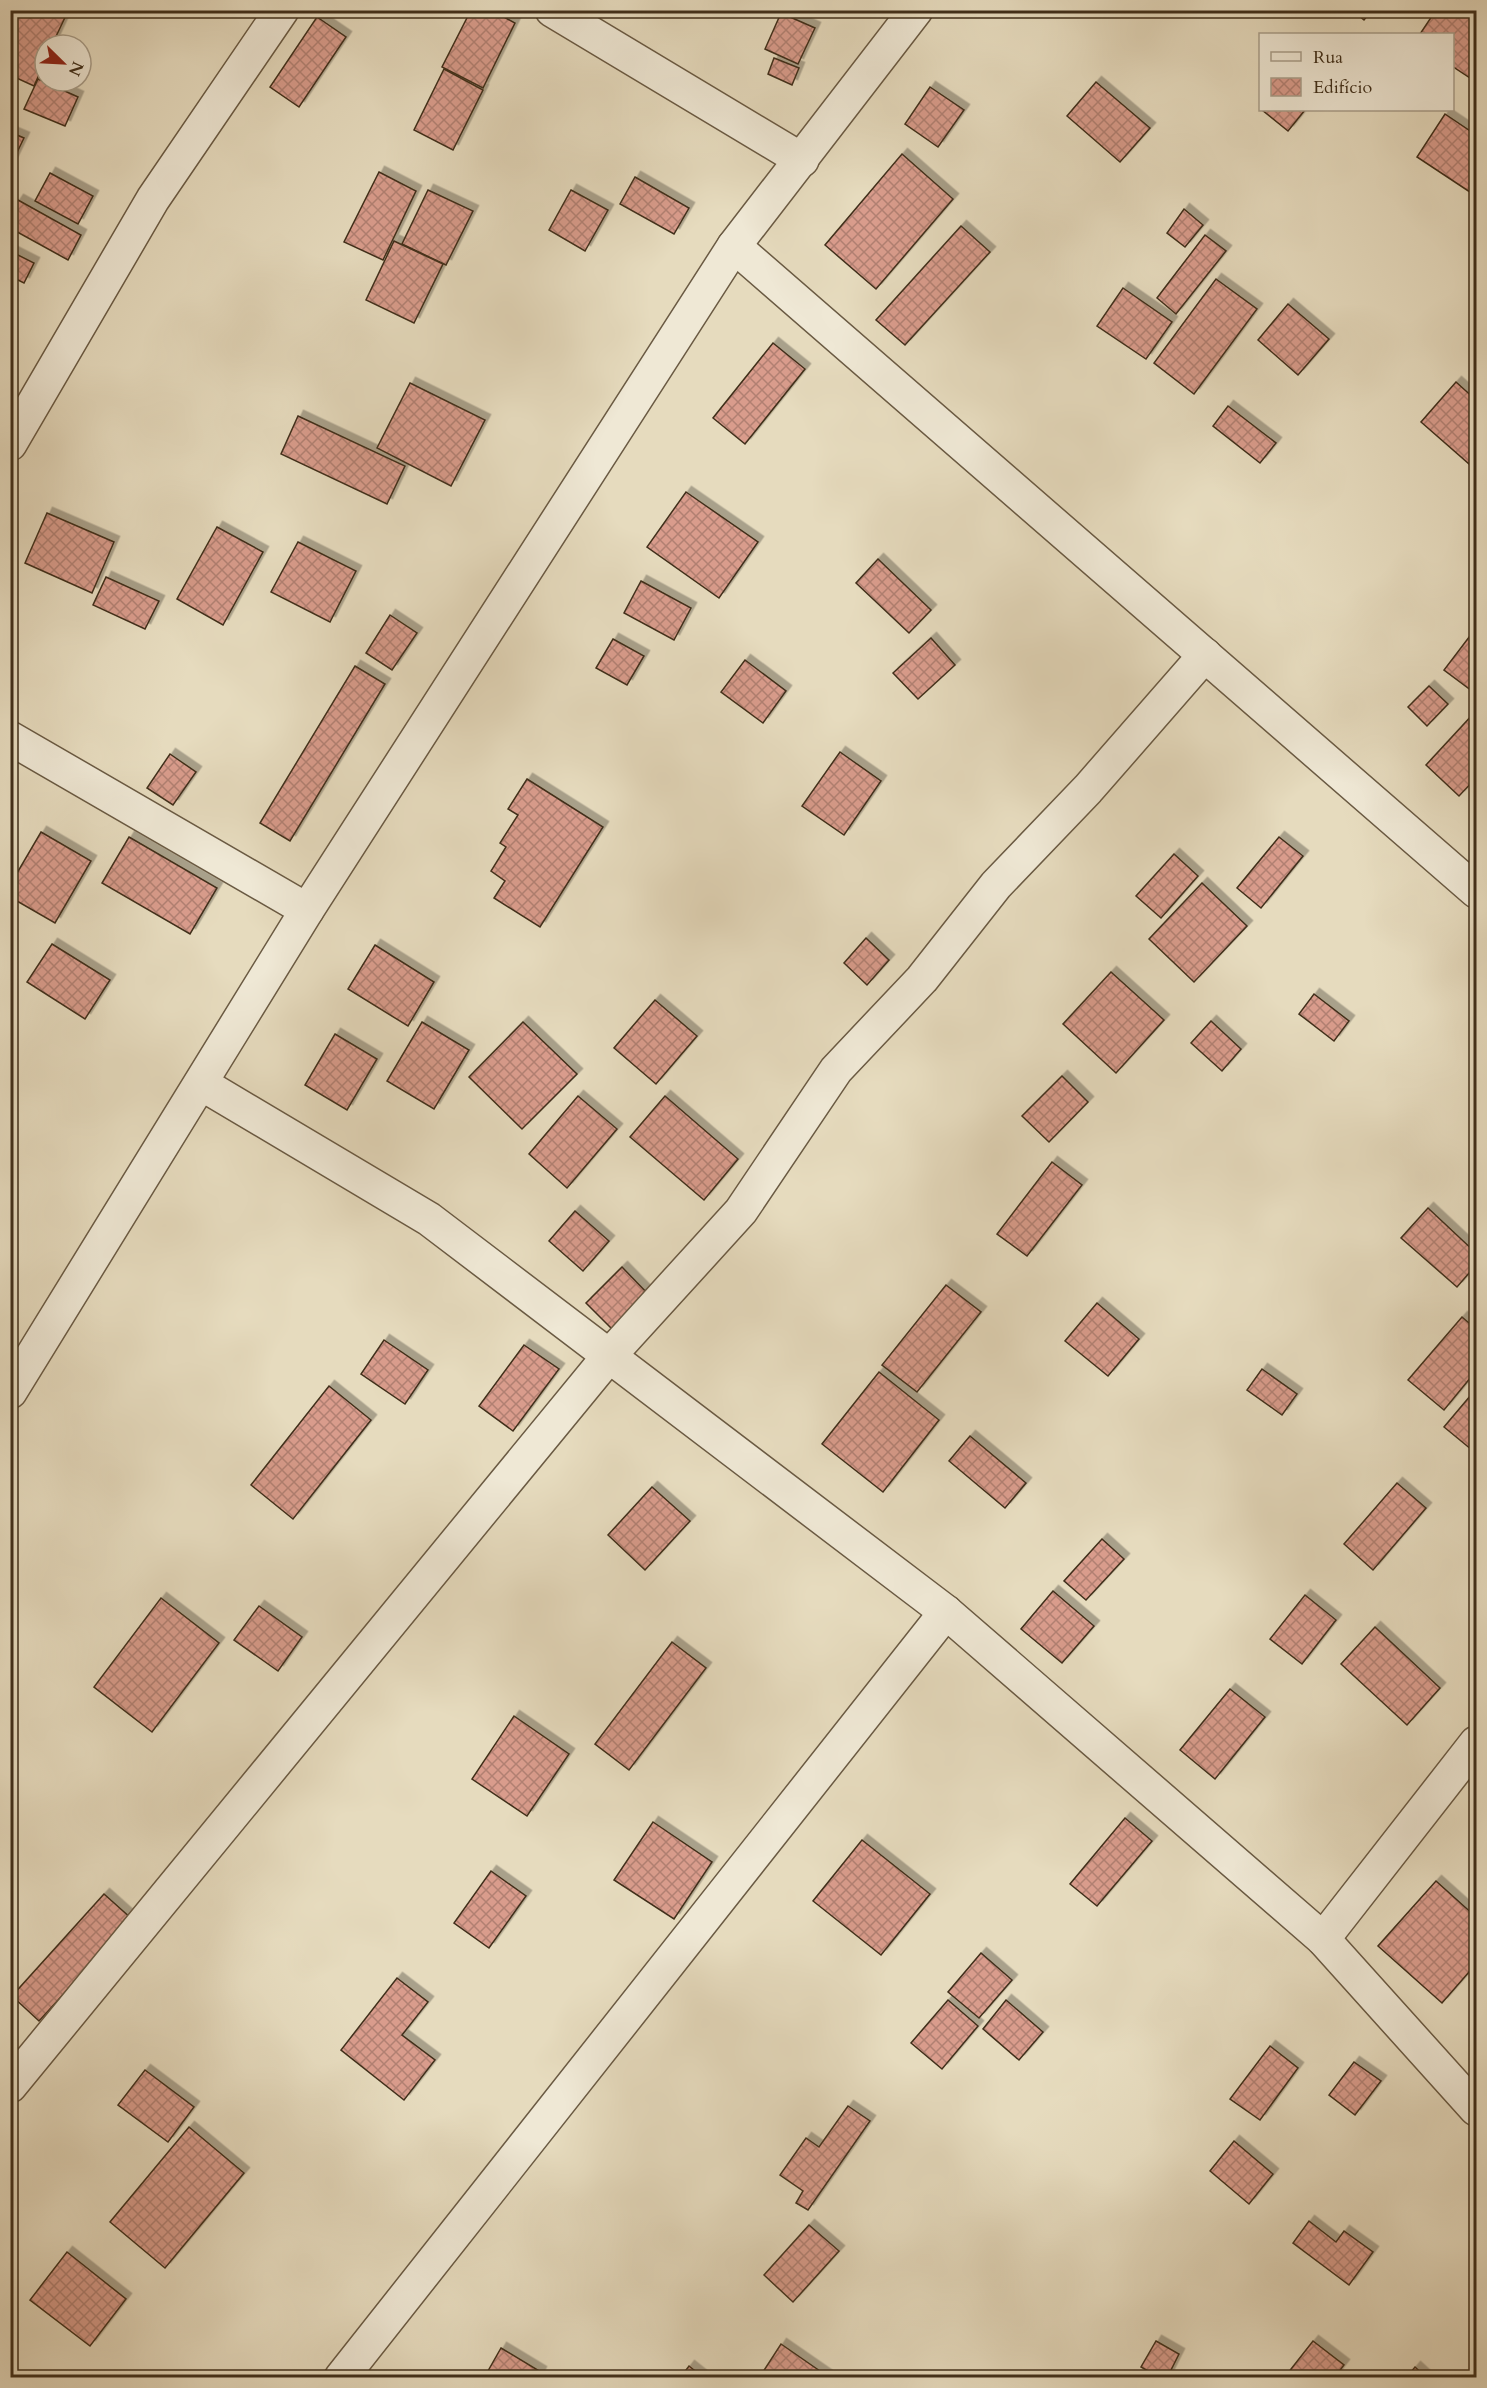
<svg xmlns="http://www.w3.org/2000/svg" width="1487" height="2388" viewBox="0 0 1487 2388" font-family="Cardo,serif">
<style>
.building{fill:url(#building-cross-hatch);stroke:#402f1a;stroke-width:1.5;filter:url(#shadow)}
.lines{fill:none;stroke-linecap:round;stroke-linejoin:round}
.minor-casing{stroke:#6a5a43;stroke-width:36}
.minor{stroke:#efe8d5;stroke-width:33}
</style>
<defs>
<pattern id="building-cross-hatch" width="8" height="8" patternUnits="userSpaceOnUse" patternTransform="scale(1.5)"><rect width="8" height="8" fill="#d99c8c"/><path d="M0 0l8 8M0 8l8-8" fill="none" stroke="#b18072"/></pattern>
<filter id="shadow"><feDropShadow dx="5.5" dy="-5.5" stdDeviation="0" flood-color="#0004"/></filter>
</defs>
<rect width="100%" height="100%" fill="#e6dbbe"/>
<filter id="stains"><feTurbulence type="fractalNoise" baseFrequency=".00333" numOctaves="4"/><feColorMatrix values="0 0 0 0 .2 0 0 0 0 .09 0 0 0 0 .02 0 0 0 .5 -.17"/></filter>
<radialGradient id="worn" r=".72"><stop offset=".6" stop-color="#630" stop-opacity="0"/><stop offset="1" stop-color="#630" stop-opacity=".3"/></radialGradient>
<g class="building">
<polygon points="10,10 68,11 52,45 45,45 45,61 34,86 10,75"/>
<polygon points="471,10 491,10 515,23 483,88 442,67"/>
<polygon points="1352,10 1372,10 1364,20"/>
<polygon points="1436,10 1476,10 1476,68 1470,78 1452,66 1452,34 1420,34"/>
<polygon points="781,13 815,28 798,64 765,49"/>
<polygon points="317,17 346,37 299,107 270,87"/>
<polygon points="774,58 799,68 792,85 768,74"/>
<polygon points="444,69 483,90 453,150 414,130"/>
<polygon points="38,79 78,97 65,126 24,109"/>
<polygon points="1096,82 1150,128 1120,162 1067,116"/>
<polygon points="930,87 964,110 938,147 905,124"/>
<polygon points="1262,110 1305,110 1288,131"/>
<polygon points="1445,114 1476,135 1476,196 1417,157"/>
<polygon points="10,132 24,138 10,167"/>
<polygon points="902,154 953,199 876,289 825,245"/>
<polygon points="379,172 416,191 383,260 344,242"/>
<polygon points="50,173 93,196 78,224 35,201"/>
<polygon points="635,177 689,208 674,234 620,204"/>
<polygon points="428,190 473,211 446,265 402,244"/>
<polygon points="571,190 608,210 585,251 549,230"/>
<polygon points="18,200 81,235 68,260 10,228 10,212"/>
<polygon points="1184,209 1203,225 1185,247 1167,233"/>
<polygon points="961,226 990,252 905,345 876,320"/>
<polygon points="1205,235 1226,251 1176,314 1157,298"/>
<polygon points="394,241 443,264 414,323 366,300"/>
<polygon points="10,251 34,263 24,283 10,276"/>
<polygon points="1216,279 1257,309 1194,394 1154,363"/>
<polygon points="1123,288 1172,322 1146,359 1097,326"/>
<polygon points="1288,304 1329,339 1298,375 1258,340"/>
<polygon points="773,343 805,369 745,444 713,418"/>
<polygon points="1456,382 1476,400 1476,470 1421,422"/>
<polygon points="410,383 485,420 451,486 377,448"/>
<polygon points="1228,406 1276,443 1260,463 1213,426"/>
<polygon points="298,416 405,466 387,504 281,454"/>
<polygon points="686,492 758,542 719,598 647,547"/>
<polygon points="47,513 114,542 92,593 25,563"/>
<polygon points="217,527 263,552 223,625 177,599"/>
<polygon points="298,542 356,571 330,622 271,592"/>
<polygon points="878,559 931,610 909,633 856,583"/>
<polygon points="106,577 159,601 145,629 93,605"/>
<polygon points="641,581 691,608 674,640 624,613"/>
<polygon points="390,615 417,633 392,670 366,653"/>
<polygon points="1476,628 1476,686 1472,691 1444,670"/>
<polygon points="931,638 955,665 918,699 893,673"/>
<polygon points="613,639 644,656 627,685 596,668"/>
<polygon points="745,660 786,691 763,723 721,692"/>
<polygon points="355,666 385,684 290,841 260,823"/>
<polygon points="1429,686 1448,704 1427,726 1408,707"/>
<polygon points="1476,711 1476,778 1459,796 1426,765"/>
<polygon points="840,752 881,781 844,835 802,806"/>
<polygon points="170,754 196,772 173,805 147,788"/>
<polygon points="527,779 603,827 540,927 494,898 505,881 491,871 506,847 500,843 518,815 508,809"/>
<polygon points="41,832 91,861 55,923 10,897 10,885"/>
<polygon points="129,837 217,888 190,934 102,883"/>
<polygon points="1279,837 1303,856 1261,908 1237,888"/>
<polygon points="1174,854 1198,876 1161,918 1136,896"/>
<polygon points="1202,883 1247,926 1194,982 1149,939"/>
<polygon points="866,938 889,960 867,985 844,963"/>
<polygon points="52,944 110,980 85,1019 27,982"/>
<polygon points="375,945 434,982 408,1026 348,989"/>
<polygon points="1111,972 1164,1020 1116,1073 1063,1024"/>
<polygon points="1314,994 1349,1021 1334,1041 1299,1014"/>
<polygon points="655,1000 697,1036 656,1084 614,1048"/>
<polygon points="1211,1021 1241,1049 1222,1071 1191,1043"/>
<polygon points="422,1022 469,1050 434,1109 387,1081"/>
<polygon points="523,1022 577,1074 522,1129 469,1077"/>
<polygon points="335,1034 377,1059 347,1110 305,1085"/>
<polygon points="1062,1076 1088,1102 1049,1142 1022,1116"/>
<polygon points="578,1096 617,1129 567,1188 529,1154"/>
<polygon points="665,1096 738,1159 704,1200 630,1137"/>
<polygon points="1052,1162 1082,1185 1027,1256 997,1234"/>
<polygon points="1428,1208 1476,1253 1476,1265 1457,1287 1401,1238"/>
<polygon points="575,1211 609,1241 583,1271 549,1241"/>
<polygon points="622,1267 650,1296 614,1331 586,1303"/>
<polygon points="946,1285 981,1312 917,1392 882,1365"/>
<polygon points="1097,1303 1139,1339 1108,1376 1065,1341"/>
<polygon points="1462,1317 1476,1329 1476,1371 1444,1410 1408,1380"/>
<polygon points="384,1340 428,1370 405,1404 361,1374"/>
<polygon points="524,1345 559,1369 513,1431 479,1406"/>
<polygon points="1262,1369 1297,1394 1282,1415 1247,1390"/>
<polygon points="879,1372 939,1420 883,1492 822,1444"/>
<polygon points="329,1386 371,1420 293,1519 251,1485"/>
<polygon points="1476,1389 1476,1445 1472,1450 1444,1427"/>
<polygon points="970,1436 1026,1483 1005,1508 949,1461"/>
<polygon points="1397,1483 1426,1508 1373,1570 1344,1544"/>
<polygon points="652,1487 690,1521 645,1570 608,1535"/>
<polygon points="1102,1539 1124,1559 1086,1600 1064,1581"/>
<polygon points="1053,1591 1094,1626 1062,1663 1021,1629"/>
<polygon points="1305,1595 1336,1620 1302,1664 1270,1639"/>
<polygon points="161,1598 219,1643 152,1732 94,1687"/>
<polygon points="259,1606 302,1637 278,1671 234,1640"/>
<polygon points="1375,1627 1440,1688 1407,1725 1341,1664"/>
<polygon points="672,1642 706,1668 629,1770 595,1744"/>
<polygon points="1230,1689 1265,1717 1215,1779 1180,1750"/>
<polygon points="514,1716 569,1754 527,1816 472,1779"/>
<polygon points="1125,1818 1152,1841 1097,1906 1070,1884"/>
<polygon points="653,1822 712,1862 674,1919 614,1880"/>
<polygon points="862,1840 930,1894 881,1955 813,1901"/>
<polygon points="491,1871 526,1896 489,1948 454,1923"/>
<polygon points="1436,1881 1476,1917 1476,1964 1442,2003 1378,1946"/>
<polygon points="104,1894 132,1919 39,2021 12,1996"/>
<polygon points="981,1953 1012,1980 979,2018 948,1992"/>
<polygon points="397,1978 428,2002 402,2035 435,2060 404,2100 341,2050"/>
<polygon points="948,2000 978,2026 942,2069 911,2043"/>
<polygon points="1006,2000 1043,2032 1019,2060 983,2029"/>
<polygon points="1270,2046 1298,2068 1260,2120 1230,2099"/>
<polygon points="1354,2062 1381,2081 1355,2115 1329,2095"/>
<polygon points="145,2070 194,2107 168,2142 118,2105"/>
<polygon points="848,2106 870,2121 808,2210 796,2203 803,2191 780,2175 806,2138 819,2147"/>
<polygon points="189,2127 244,2173 165,2268 110,2222"/>
<polygon points="1234,2141 1273,2174 1249,2204 1210,2171"/>
<polygon points="1309,2221 1336,2242 1344,2231 1373,2252 1349,2285 1293,2243"/>
<polygon points="809,2225 839,2251 793,2302 764,2275"/>
<polygon points="67,2252 126,2299 90,2346 30,2300"/>
<polygon points="1156,2341 1179,2354 1167,2378 1160,2378 1141,2367"/>
<polygon points="1313,2341 1344,2365 1334,2378 1284,2378"/>
<polygon points="781,2344 830,2378 759,2378"/>
<polygon points="501,2348 541,2372 538,2378 484,2378"/>
<polygon points="689,2366 704,2378 680,2378"/>
<polygon points="1415,2367 1427,2378 1406,2378"/>
</g>
<g class="lines">
<g class="minor-casing">
<g id="minor">
<polyline points="552,10 802,160"/>
<polyline points="734,246 1476,891"/>
<polyline points="10,444 153,199 282,10"/>
<polyline points="10,738 307,910"/>
<polyline points="202,1084 429,1219 946,1612 1323,1939 1476,2109"/>
<polyline points="10,1392 307,910 734,246 916,10"/>
<polyline points="1323,1939 1476,1743"/>
<polyline points="10,2086 609,1356 741,1211 836,1070 922,979 996,885 1088,789 1205,655"/>
<polyline points="341,2378 946,1612"/>
</g>
</g>
<use href="#minor" class="minor"/>
</g>
<rect width="1487" height="2388" fill="none" stroke="#e6dbbe" stroke-width="36"/>
<rect x="12" y="12" width="1463" height="2364" fill="none" stroke="#402f1a" stroke-width="3"/>
<rect x="18" y="18" width="1451" height="2352" fill="none" stroke="#402f1a" stroke-width="1.5"/>
<rect x="1259" y="33" width="195" height="78" fill="#efe8d5" stroke="#a99e8a" stroke-width="1.5"/>
<rect x="1271" y="52" width="30" height="9" fill="#efe8d5" stroke="#a99e8a" stroke-width="1.5"/>
<text x="1313" y="63" font-size="18" fill="#402f1a">Rua</text>
<rect x="1271" y="78" width="30" height="18" fill="url(#building-cross-hatch)" stroke="#a99e8a" stroke-width="1.5"/>
<text x="1313" y="93" font-size="18" fill="#402f1a">Edifício</text>
<g transform="translate(63 63) rotate(114)"><circle r="28" fill="#efe8d5" stroke="#a99e8a" stroke-width="1.5"/>
<path d="M0-4.5L10 22L0 15L-10 22Z" fill="#8f2418"/>
<text y="-9" font-size="16" font-weight="bold" text-anchor="middle" fill="#402f1a">N</text>
</g>
<rect width="100%" height="100%" filter="url(#stains)"/>
<rect width="100%" height="100%" fill="url(#worn)"/>
</svg>
